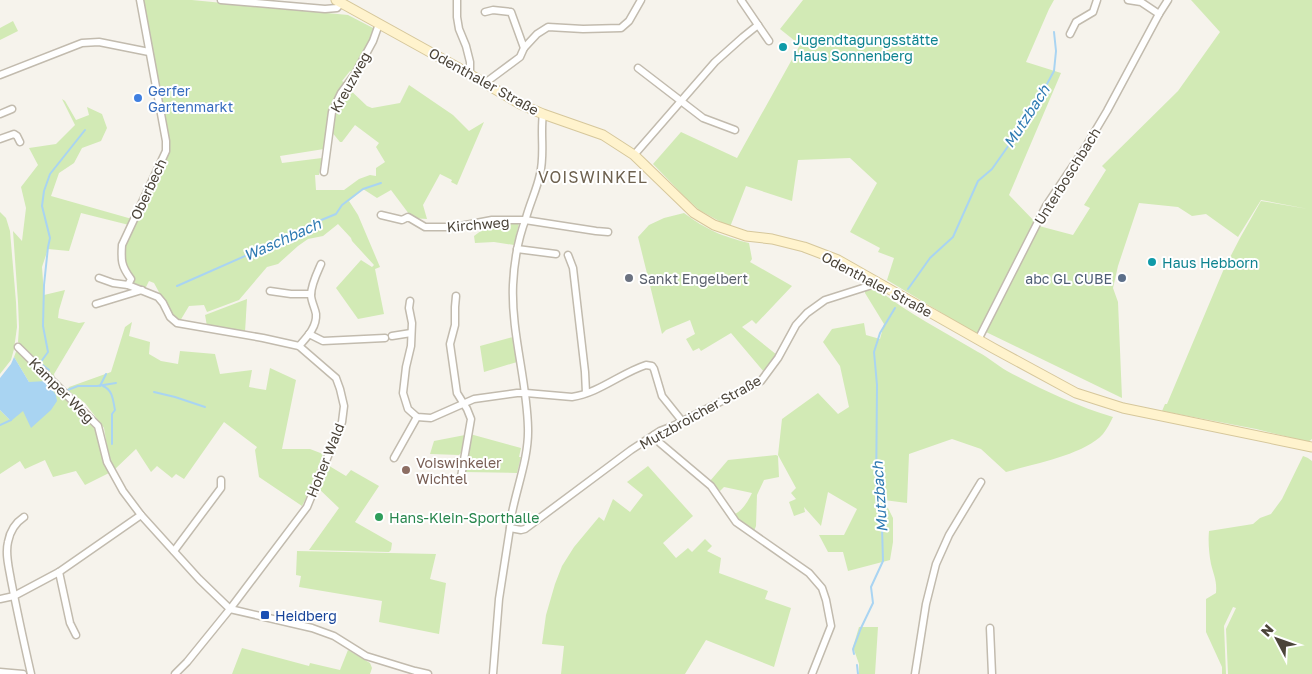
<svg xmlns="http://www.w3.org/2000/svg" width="1312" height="674" viewBox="0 0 1312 674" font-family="'Golos Text',sans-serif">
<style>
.green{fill:#d2eab5}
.water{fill:#a9d4f2}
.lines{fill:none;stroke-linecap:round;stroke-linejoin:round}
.stream{stroke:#a9d4f2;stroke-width:2}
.minor-casing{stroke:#c2bbae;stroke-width:9}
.secondary-casing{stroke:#d6c79b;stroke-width:11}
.minor{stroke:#fff;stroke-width:6}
.secondary{stroke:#fff3cd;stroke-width:9}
.culture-dot{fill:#0f9aa8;stroke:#fff;stroke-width:2}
.shop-dot{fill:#3f7fe0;stroke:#fff;stroke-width:2}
.worship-dot{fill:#6b7280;stroke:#fff;stroke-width:2}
.service-dot{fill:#5c6f8a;stroke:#fff;stroke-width:2}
.education-dot{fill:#8d6e63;stroke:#fff;stroke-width:2}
.leisure-dot{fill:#2e9e5b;stroke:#fff;stroke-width:2}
.transit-dot{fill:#1a4fb4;stroke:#fff;stroke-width:2}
.labels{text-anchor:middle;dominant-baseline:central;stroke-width:4;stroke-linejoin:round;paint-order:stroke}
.culture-label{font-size:14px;fill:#0d838f;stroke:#fff;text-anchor:start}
.street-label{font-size:14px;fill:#4b4439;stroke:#fff}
.shop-label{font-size:14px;fill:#366cbe;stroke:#fff;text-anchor:start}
.worship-label{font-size:14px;fill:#5b616d;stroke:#fff;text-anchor:start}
.service-label{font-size:14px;fill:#4e5e75;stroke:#fff;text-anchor:end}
.education-label{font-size:14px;fill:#785e54;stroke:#fff;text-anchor:start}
.leisure-label{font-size:14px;fill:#27864d;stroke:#fff;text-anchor:start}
.transit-label{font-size:14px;fill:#164399;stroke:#fff;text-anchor:start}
.water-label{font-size:15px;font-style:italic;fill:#2e7ab2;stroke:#fff}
.quarter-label{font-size:16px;letter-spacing:1px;fill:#6e6250;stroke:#fff}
</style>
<rect width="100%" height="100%" fill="#f6f3ec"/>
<g class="green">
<polygon points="141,0 192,0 348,15 375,29 369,44 354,73 350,71 342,81 347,84 339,94 337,94 328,118 324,149 280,156 282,163 322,158 319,175 315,175 316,190 344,190 359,179 370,175 376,176 376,168 385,162 376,147 379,143 355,125 342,142 340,142 331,131 331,119 347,87 367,106 372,108 400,103 409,85 453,115 469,131 484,122 457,185 451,182 452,180 440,174 423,205 427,219 412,218 391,190 377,198 363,189 349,201 358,215 380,267 375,269 384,314 358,319 336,288 361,260 372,267 374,265 352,241 351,238 338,224 323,236 308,239 298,246 278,264 267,267 239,300 207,312 204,305 189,306 180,321 173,318 154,283 149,281 145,289 132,283 123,257 123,251 169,147"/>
<polygon points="803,0 1054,0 1049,9 1026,62 1061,73 1009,195 1038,225 978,337 942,313 887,280 894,258 878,252 880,248 850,232 877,183 850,158 798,160 792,201 746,186 730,227 699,210 684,196 653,164 681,132 737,158 800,45 780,29"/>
<polygon points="1191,0 1312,0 1312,439 1308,442 1305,442 1297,439 1256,429 1162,411 1165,404 1167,404 1223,271 1240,238 1261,201 1308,209 1261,200 1238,237 1206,214 1192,216 1178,207 1139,203 1118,266 1113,288 1118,302 1122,398 986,332 1039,226 1073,235 1090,208 1084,205 1106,170 1102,166 1178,91 1220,32"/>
<polygon points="13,21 18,31 0,40 0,28"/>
<polygon points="62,99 65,101 76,120 89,115 87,107 102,114 107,128 101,141 82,148 74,163 59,173 51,196 132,219 129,225 81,213 69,251 48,249 42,267 44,295 65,290 59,310 58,318 79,323 85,322 54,374 55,379 18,342 19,327 18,302 13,231 22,241 26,208 21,187 38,165 29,148 56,144 75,125"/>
<polygon points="0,212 6,218 10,231 16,302 17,327 14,349 11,360 0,374"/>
<path d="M684,213C707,230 721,236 749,243L752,259L750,262L792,286L756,324L752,320L742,327L777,355L764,372L731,333L701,351L699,348L693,351L686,339L695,334L690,320L666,330L662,334L638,237L649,225L664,218Z"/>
<polygon points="494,221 519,223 514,245 494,242 475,243 474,236"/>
<path d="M877,289C908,313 944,332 978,352C988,357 997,365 1007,371C1041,389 1076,406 1113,417C1110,423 1107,429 1103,434C1084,455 1033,464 1006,472L981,449L952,439L909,454L907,503L884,500L893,518V542L890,560L848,571L843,552H828L819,535H844L857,509L828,492L821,526L804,507L805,512L794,516L789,502L796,499L791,493L796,488L778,455L782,419L818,393L838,414L849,407L840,366L823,342L832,329L864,323L866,335L880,339L884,324L865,293V291Z"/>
<polygon points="247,299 245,332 207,326 205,315"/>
<polygon points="132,322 129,336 150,342 149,354 161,361 178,364 180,351 215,354 220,374 252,370 249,387 266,390 270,368 296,380 282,449 310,449 323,454 308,494 302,506 259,477 255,450 257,447 224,422 184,479 176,474 172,478 157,466 151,472 136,449 114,470 109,459 104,428 85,403 66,389 68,389 69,387 111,372 125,327"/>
<polygon points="513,337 517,362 484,372 480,346"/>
<polygon points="17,349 100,430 109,473 85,485 76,471 53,477 45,460 25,469 20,461 0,474 0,410 11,421 29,382 14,357"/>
<polygon points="470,434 521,448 519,457 521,457 517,473 464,472"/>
<polygon points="465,435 462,452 459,455 430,454 434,441"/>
<path d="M776,455L778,456L779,477L764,480L757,495L756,526L754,531L739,521L734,514C742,512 748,501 752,493L724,487L720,491L710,481L728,460Z"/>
<path d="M1303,456L1308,458L1312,461V674H1228L1226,629L1236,608L1233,607L1224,626L1226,674H1222V667L1206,632V599L1216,593C1217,581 1214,576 1211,564C1209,554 1208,541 1209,531L1253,524L1260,518L1271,514L1282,499Z"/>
<polygon points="326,464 346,476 351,470 379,486 355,522 392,543 391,550 389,552 309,550 339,508 317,487"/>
<polygon points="648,466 693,516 663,543 676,558 688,548 692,552 705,539 712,546 707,551 721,558 719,573 768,591 765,599 791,608 774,667 706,640 685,674 561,674 564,646 542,644 546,615 555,584 562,566 574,547 599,517 604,521 613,499 630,512 643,495 627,482"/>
<polygon points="297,551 436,554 430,579 446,583 439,634 379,622 382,601 299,587 301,576 296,575"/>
<polygon points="859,627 878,627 875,674 859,674 859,664 853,647"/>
<polygon points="242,648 309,666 310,663 340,670 348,650 370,663 372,668 370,674 232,674"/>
</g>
<polygon class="water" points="14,357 29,382 46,381 56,395 57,401 51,410 31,428 23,411 11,421 0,410 0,378 11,364"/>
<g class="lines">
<g class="stream">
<polyline points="177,286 304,230 314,223 336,214 342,205 363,189 381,183"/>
<polyline points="908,289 930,258 953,237 978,181 992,169 1016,135 1041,95 1054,71 1056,51 1054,32"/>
<polyline points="49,370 40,363 48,352 43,326 44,285 48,247 50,238 42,206 44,191 50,174 85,130"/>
<polyline points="100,386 106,374"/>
<path d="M103,386C113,390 113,401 115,410L112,414V444"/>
<polyline points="65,391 78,386 97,386 116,383"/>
<polyline points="154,392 175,397 205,407"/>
<polyline points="0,425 11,420"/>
<polyline points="854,654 853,649 861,628 873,603 871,587 883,561 882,527 876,499 877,385 874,352 880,333 895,308"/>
<polyline points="857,665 858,674"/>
</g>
<g class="minor-casing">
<g id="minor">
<polyline points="221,0 325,9 337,8 341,3"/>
<polyline points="457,0 457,17 459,29 466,46 470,62 470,74"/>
<polyline points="741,0 758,25"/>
<polyline points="1128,0 1141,2 1159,14"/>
<polyline points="485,12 493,10 511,12 524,48"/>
<polyline points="1070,34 1076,22 1093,12 1097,0"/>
<polyline points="638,68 703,118 735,130"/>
<polyline points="0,75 82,43 99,42 149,52"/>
<polyline points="485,83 520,57 524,48 537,34 548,27 583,29 621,28 629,21 641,0"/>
<polyline points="0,114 12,109"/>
<polyline points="0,139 14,134 17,136 20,142"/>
<polyline points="634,155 715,62 743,37 758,25 769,41"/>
<polyline points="324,172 332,112 341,93 355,74 373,41 379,24"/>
<polyline points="381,215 402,220 408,217 425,227 455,227 492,220 525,220 596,231 608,232"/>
<polyline points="517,249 556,254"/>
<polyline points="568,255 573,268 585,372 586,393"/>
<polyline points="99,278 113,283 128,285 158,297 163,303 170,317 177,323 263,338 299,346 336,378 340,389 344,406 342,422 307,507 230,609 187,662 175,674"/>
<path d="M128,285L131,279C121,266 121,260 122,245L166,151V141L140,0"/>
<polyline points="270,291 291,294 311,294"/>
<polyline points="456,296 455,307 455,325 450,344 457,393 467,409 471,419 461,477"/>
<path d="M410,301L409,308L412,323L411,346L406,367L403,393L408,409L417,417L431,418L474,399L517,393H526L572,397C599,393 621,373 646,365L652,366L654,369L662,396L682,421"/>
<polyline points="96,304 142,290"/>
<polyline points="309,334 323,341 385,338"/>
<polyline points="392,336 411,333"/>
<polyline points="978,340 1046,206 1085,148 1107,111 1159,14 1168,0"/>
<path d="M299,346C307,337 317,327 316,314C315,308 311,301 311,295C311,285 317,273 321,264"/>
<polyline points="18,347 98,426 107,462 123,491 141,515 199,579 230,609 312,628 334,636 366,656 415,671 428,674"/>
<polyline points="654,435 660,443 711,486 736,522 809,573 822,588 826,600 831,626 812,674"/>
<polyline points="394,458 417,417"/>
<path d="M24,517C15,523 10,531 8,542C5,554 9,568 11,580C17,611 24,643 31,674"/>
<polyline points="510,528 521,530 525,529 631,450 660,431 673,426 761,381 778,358 796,325 807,313 825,300 869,286 874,281"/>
<polyline points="174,551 221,488 221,480"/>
<polyline points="59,572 70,623 76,635"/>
<polyline points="0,599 14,596 59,572 141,515"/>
<polyline points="990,628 992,674"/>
<polyline points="0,672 23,674"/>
<path d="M493,674L499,599L510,528L511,518C516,489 529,458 528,428C527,380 511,333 513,285C514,262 518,239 526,218C530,203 537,189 540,174C545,154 540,134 543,114"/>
<polyline points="915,674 926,604 936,564 949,535 981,482"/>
</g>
</g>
<g class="secondary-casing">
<polyline id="secondary" points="336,0 457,67 522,105 543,114 603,135 634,155 694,213 714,225 746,236 772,239 804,247 838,260 993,348 1076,393 1123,408 1312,447"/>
</g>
<use href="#minor" class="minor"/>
<use href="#secondary" class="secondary"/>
</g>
<g class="culture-dot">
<circle cx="783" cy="47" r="5"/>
<circle cx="1152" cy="262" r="5"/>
</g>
<circle class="shop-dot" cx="138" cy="98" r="5"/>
<circle class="worship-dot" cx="629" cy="278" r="5"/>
<circle class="service-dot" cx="1122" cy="278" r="5"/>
<circle class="education-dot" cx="406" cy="470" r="5"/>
<circle class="leisure-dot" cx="379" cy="517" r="5"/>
<rect class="transit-dot" x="260" y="610" width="10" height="10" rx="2.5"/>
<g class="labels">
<g class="culture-label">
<text x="793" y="39">Jugendtagungsstätte<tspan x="793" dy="16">Haus Sonnenberg</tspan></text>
<text x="1162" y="262">Haus Hebborn</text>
</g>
<g class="street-label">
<text transform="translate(484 81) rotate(29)">Odenthaler Straße</text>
<text transform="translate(350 82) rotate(-61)">Kreuzweg</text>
<text transform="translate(1067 176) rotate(-58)">Unterboschbach</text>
<text transform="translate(148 189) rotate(-65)">Oberbech</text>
<text transform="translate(478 224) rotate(-5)">Kirchweg</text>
<text transform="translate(877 284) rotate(28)">Odenthaler Straße</text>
<text transform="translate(62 390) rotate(45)">Kamper Weg</text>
<text transform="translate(700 412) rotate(-29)">Mutzbroicher Straße</text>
<text transform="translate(325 460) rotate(-68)">Hoher Wald</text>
</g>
<g class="shop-label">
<text x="148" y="90">Gerfer<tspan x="148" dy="16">Gartenmarkt</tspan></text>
</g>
<g class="worship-label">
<text x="639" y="278">Sankt Engelbert</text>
</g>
<g class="service-label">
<text x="1112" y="278">abc GL CUBE</text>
</g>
<g class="education-label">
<text x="416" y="462">Voiswinkeler<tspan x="416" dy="16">Wichtel</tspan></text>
</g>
<g class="leisure-label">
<text x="389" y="517">Hans-Klein-Sporthalle</text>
</g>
<g class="transit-label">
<text x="275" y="615">Heidberg</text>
</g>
<g class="water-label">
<text transform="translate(1026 116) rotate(-57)">Mutzbach</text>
<text transform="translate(282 239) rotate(-24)">Waschbach</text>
<text transform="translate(879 497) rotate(-94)">Mutzbach</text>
</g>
<g class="quarter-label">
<text x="593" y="177">VOISWINKEL</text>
</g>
</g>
<g transform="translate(1277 639) rotate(311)" stroke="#ffffff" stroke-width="4" paint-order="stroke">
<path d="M0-4L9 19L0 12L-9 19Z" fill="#4b4439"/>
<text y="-8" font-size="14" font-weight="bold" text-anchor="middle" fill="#4b4439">N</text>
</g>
</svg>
